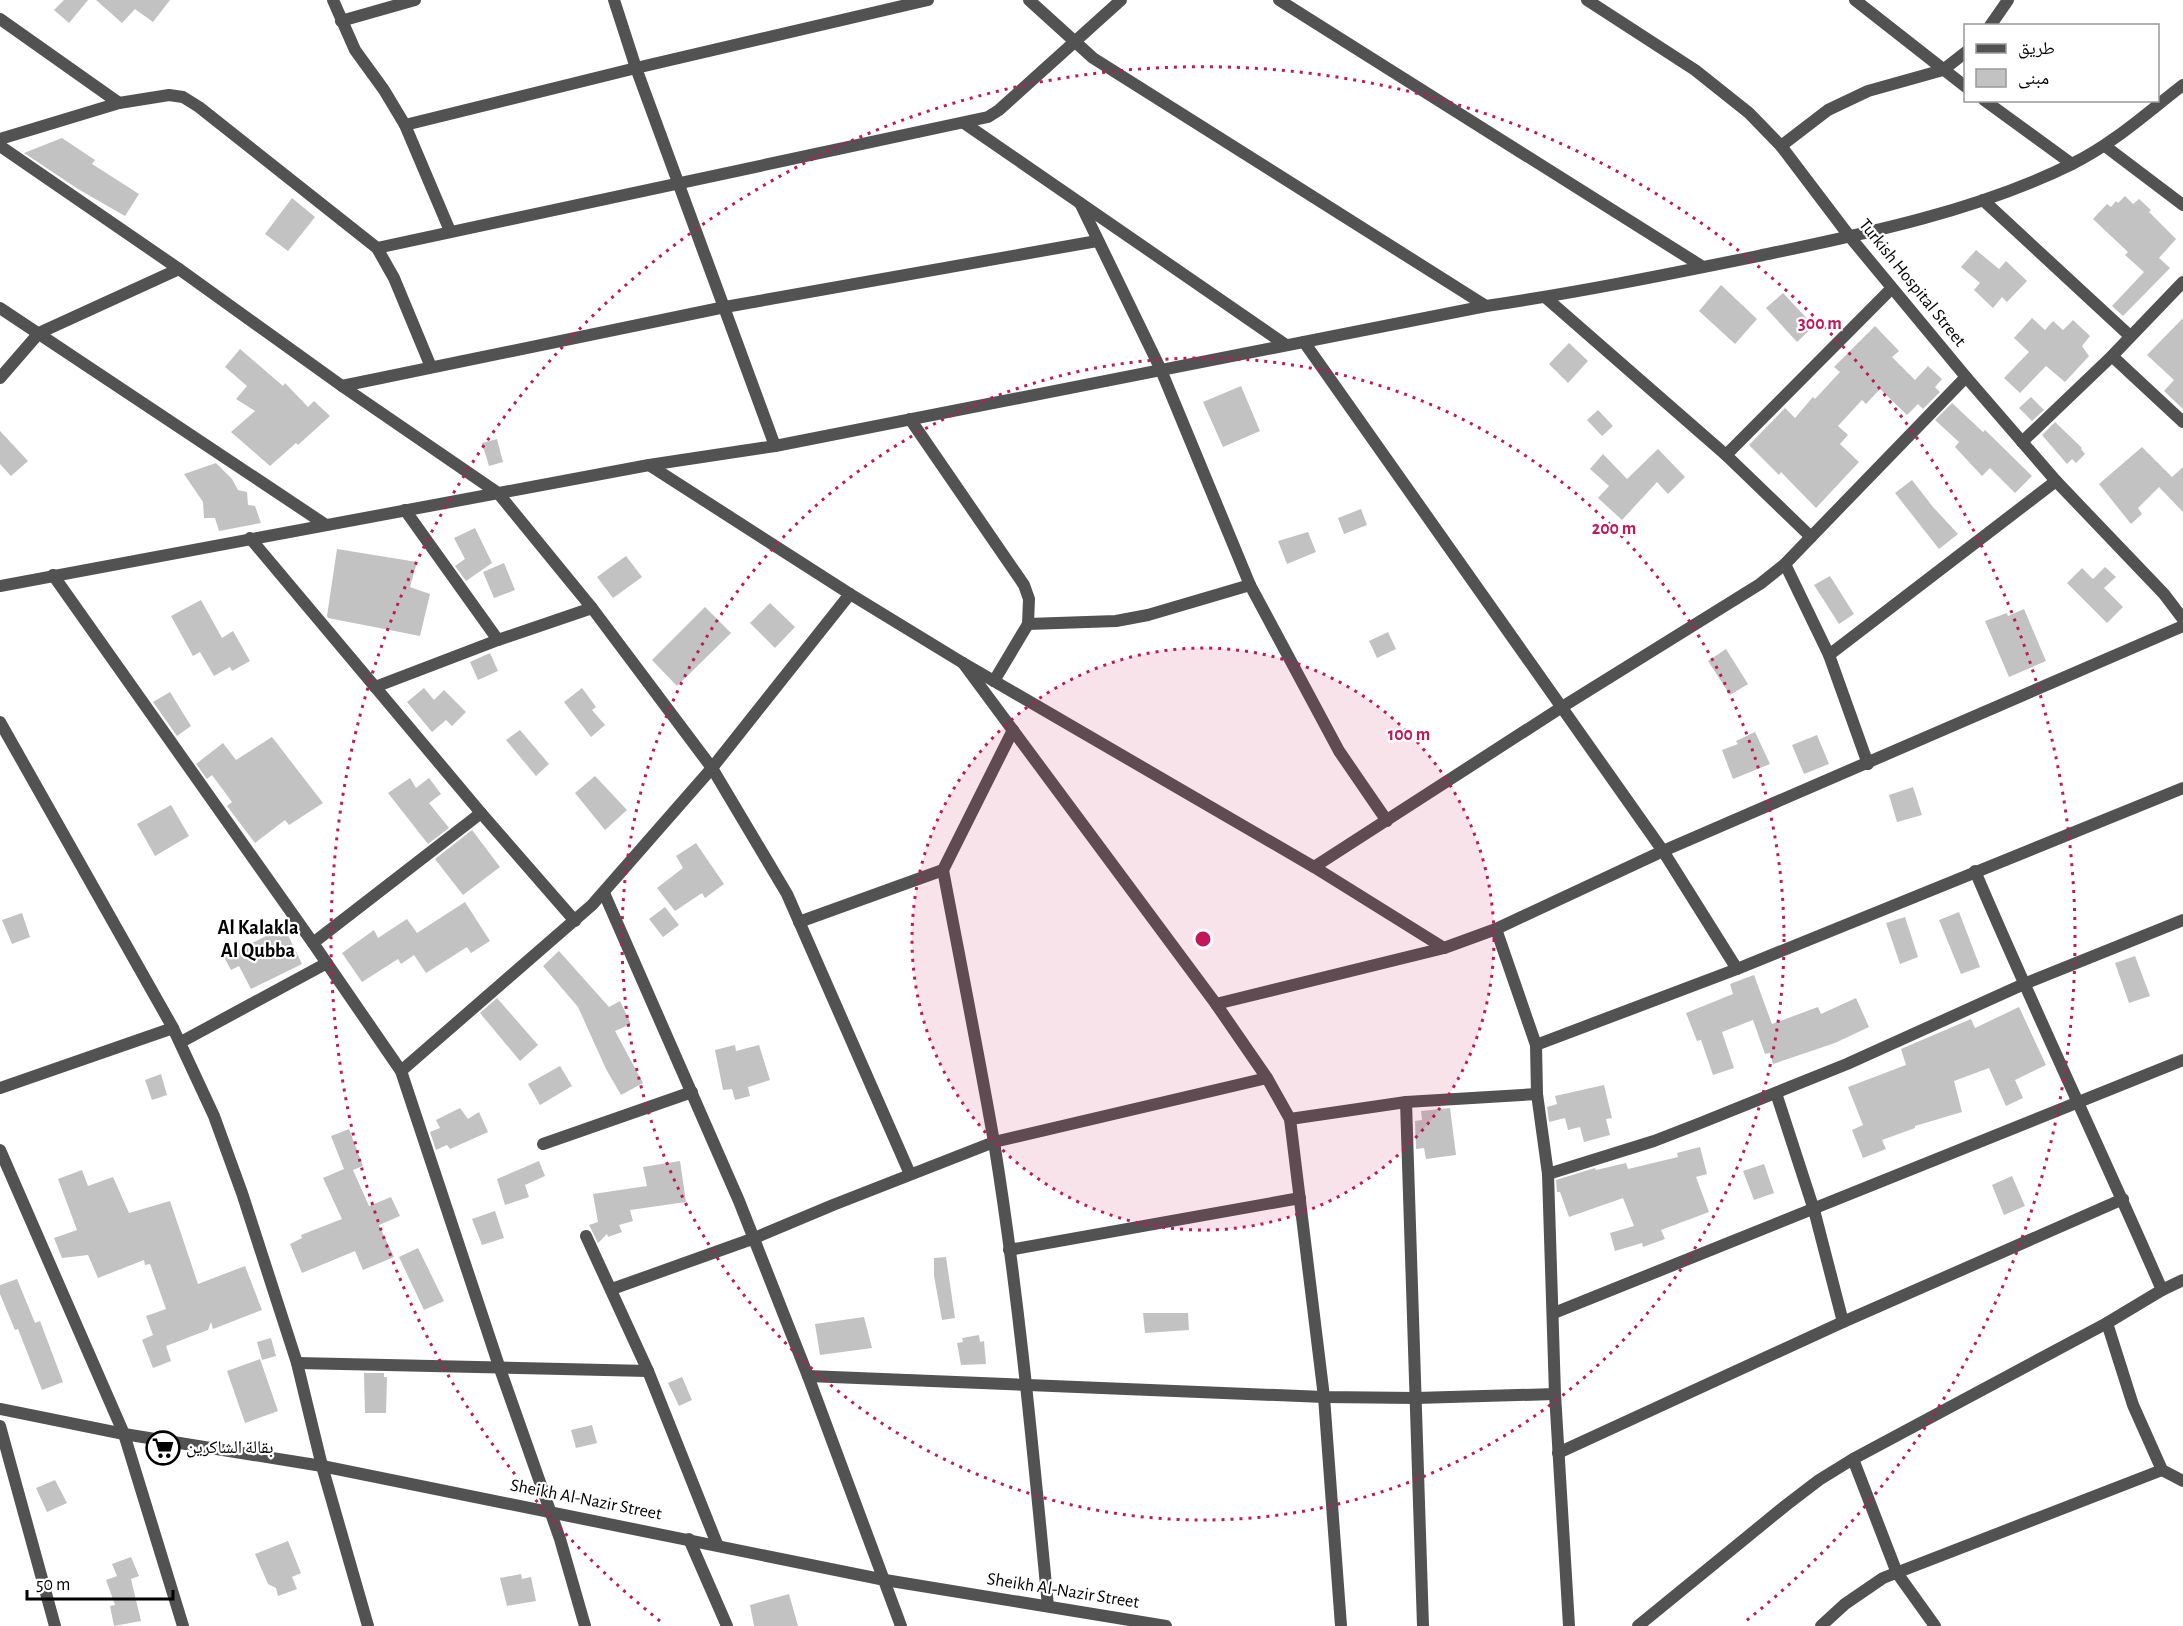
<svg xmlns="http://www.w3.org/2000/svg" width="2183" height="1626" viewBox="0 0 2183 1626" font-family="'Alegreya Sans','Noto Naskh Arabic',sans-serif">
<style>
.building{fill:#c2c2c2}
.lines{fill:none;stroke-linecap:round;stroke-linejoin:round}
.street{stroke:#525252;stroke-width:12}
.ring{fill:none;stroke:#c2185b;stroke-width:3;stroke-dasharray:3 6}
.labels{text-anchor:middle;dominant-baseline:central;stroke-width:4.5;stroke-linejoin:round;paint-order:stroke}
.street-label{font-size:18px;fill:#000;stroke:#fff}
.poi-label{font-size:18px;fill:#000;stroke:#fff;text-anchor:start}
.neighbourhood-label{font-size:20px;font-weight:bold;fill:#000;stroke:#fff}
.centre{fill:#c2185b;stroke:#fff;stroke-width:3}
.ring-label{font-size:18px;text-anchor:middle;font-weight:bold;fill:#c2185b;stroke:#fff;stroke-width:4.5;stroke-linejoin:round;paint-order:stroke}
</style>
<rect width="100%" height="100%" fill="#fff"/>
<g class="building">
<polygon points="64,0 88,0 69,23 54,10"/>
<polygon points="96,0 170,0 153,22 135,9 122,23"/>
<polygon points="62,138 95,160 92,164 139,194 125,216 78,189 24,153"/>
<polygon points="2125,196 2133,204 2139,199 2151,210 2149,212 2176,239 2159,258 2170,268 2123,316 2112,306 2144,272 2125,255 2128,252 2093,219 2107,204 2111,207 2116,201 2118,203"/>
<polygon points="292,198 315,217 288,251 265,234"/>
<polygon points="1976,250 1999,269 2006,261 2027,281 2007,302 2002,297 1993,308 1974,290 1980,283 1961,267"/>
<polygon points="1721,285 1757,319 1735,344 1699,311"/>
<polygon points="1783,293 1814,326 1797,342 1766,308"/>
<polygon points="2032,318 2045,330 2053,321 2063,330 2073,320 2090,336 2082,346 2089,356 2065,382 2046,366 2020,393 2004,378 2029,352 2014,338"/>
<polygon points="2183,318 2183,409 2164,391 2174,380 2147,355"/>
<polygon points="1875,326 1899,351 1892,357 1915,380 1928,366 1942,379 1935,387 1940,392 1923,409 1918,404 1907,415 1880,389 1866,404 1862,400 1838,426 1848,435 1840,444 1859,462 1816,508 1781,472 1779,475 1749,445 1785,408 1795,418 1813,397 1815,399 1840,372 1834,367"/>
<polygon points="1569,343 1588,361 1568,383 1549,364"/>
<polygon points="240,349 283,386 285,383 308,407 314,401 330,416 298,445 296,443 270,466 231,432 255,411 236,399 247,386 225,367"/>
<polygon points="1241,386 1260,431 1223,447 1203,402"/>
<polygon points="2031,397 2044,410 2032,421 2019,408"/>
<polygon points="1952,403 1983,432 1985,430 2032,476 2015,493 1990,468 1982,476 1955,447 1959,442 1935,420"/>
<polygon points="1598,410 1613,426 1602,436 1587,420"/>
<polygon points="2055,422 2082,448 2081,449 2085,454 2076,463 2072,459 2067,464 2042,435"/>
<polygon points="0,431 28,461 11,476 0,464"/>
<polygon points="497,439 503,462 489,466 482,443"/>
<polygon points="2142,447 2172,477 2183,467 2183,512 2159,487 2138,508 2142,514 2131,524 2099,484"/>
<polygon points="1658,449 1685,477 1668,494 1657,482 1622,520 1598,498 1609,486 1590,469 1603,454 1627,479"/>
<polygon points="216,463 232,479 238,490 247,492 248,505 255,506 261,523 219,531 215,518 204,518 203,502 184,474"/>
<polygon points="1912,480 1933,507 1958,534 1939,549 1895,493"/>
<polygon points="1361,509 1367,525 1344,534 1338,518"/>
<polygon points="475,528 492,563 466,581 455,566 465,559 454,538"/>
<polygon points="1308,532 1316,552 1287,564 1278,541"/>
<polygon points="337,549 417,562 410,587 430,594 420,636 328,618 327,616"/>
<polygon points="626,556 642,577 613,598 597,577"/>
<polygon points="504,563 515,590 494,598 483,572"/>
<polygon points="2105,567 2116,577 2104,588 2123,607 2107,623 2067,583 2082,568 2093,579"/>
<polygon points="1830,576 1854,614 1839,624 1814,585"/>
<polygon points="201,600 222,638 233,631 250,661 232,671 230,667 214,676 200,652 193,656 171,616"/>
<polygon points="770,603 795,627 775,648 750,623"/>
<polygon points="705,607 731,633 677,686 652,660"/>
<polygon points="2024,609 2046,661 2009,677 1985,621 2007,613 2008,616"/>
<polygon points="1388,632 1396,649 1377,658 1369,641"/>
<polygon points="1726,649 1748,684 1730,695 1708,661"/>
<polygon points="490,653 498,671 478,680 470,662"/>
<polygon points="424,688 434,700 444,690 466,712 452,726 446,720 432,732 407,702"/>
<polygon points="582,688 596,707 592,710 605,725 591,737 564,702"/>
<polygon points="170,692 191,726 177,736 153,702"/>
<polygon points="520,730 549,764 536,776 506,740"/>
<polygon points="1755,732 1770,764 1733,779 1722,750 1738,744 1736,741"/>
<polygon points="1817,735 1829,764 1804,774 1792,745"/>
<polygon points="272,737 323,803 289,825 285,820 255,843 227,806 232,802 212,775 207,779 196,764 223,743 236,760"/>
<polygon points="595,776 627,810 605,830 575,793"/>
<polygon points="410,778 416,788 429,778 441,794 429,803 449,828 428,844 388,793"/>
<polygon points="1913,787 1922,815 1897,822 1889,795"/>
<polygon points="171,805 189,836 155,856 137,824"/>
<polygon points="472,830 500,867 463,895 435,859"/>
<polygon points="696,843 724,884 705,898 702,893 675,911 657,888 683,868 676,856"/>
<polygon points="465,902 490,941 471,953 467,947 426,973 414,955 401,964 398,959 362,982 342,953 374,930 378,938 407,919 417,933"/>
<polygon points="665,907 679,925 663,937 649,919"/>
<polygon points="1959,912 1980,967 1961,974 1939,920"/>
<polygon points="22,913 30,937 12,944 2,920"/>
<polygon points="1905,917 1918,957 1900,964 1886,923"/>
<polygon points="284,927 302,964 251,989 239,966 231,970 224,957"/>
<polygon points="559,951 609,1007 620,1001 631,1024 615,1031 643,1083 621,1095 606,1069 578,1007 543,966"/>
<polygon points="2135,956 2150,996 2129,1003 2115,963"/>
<polygon points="1754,975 1772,1024 1818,1007 1821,1014 1856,998 1869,1027 1835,1043 1773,1064 1770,1053 1765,1054 1753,1020 1722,1032 1734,1068 1713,1075 1701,1040 1697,1041 1686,1013 1733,994 1730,984"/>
<polygon points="497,998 538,1045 520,1061 480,1013"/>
<polygon points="2019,1007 2046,1065 2015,1080 2023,1098 2006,1106 1989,1068 1954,1081 1962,1112 1915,1126 1915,1128 1882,1140 1886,1149 1863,1158 1852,1130 1863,1125 1848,1087 1906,1065 1901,1049 1971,1019 1975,1028"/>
<polygon points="735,1045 736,1051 759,1045 770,1080 748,1087 750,1096 735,1100 732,1089 723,1090 715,1050"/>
<polygon points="560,1066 572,1086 540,1105 528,1084"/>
<polygon points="161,1074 167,1095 152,1100 145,1080"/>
<polygon points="1604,1085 1612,1118 1606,1119 1610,1135 1584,1142 1580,1127 1568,1130 1565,1118 1549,1122 1547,1107 1557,1104 1555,1096"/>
<polygon points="460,1108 468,1119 479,1112 488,1132 450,1149 447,1145 436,1150 430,1132 440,1128 436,1120"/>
<polygon points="1450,1108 1456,1155 1426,1159 1424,1148 1416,1149 1415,1121 1422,1120 1421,1111"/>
<polygon points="349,1129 363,1166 353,1170 369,1206 391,1197 400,1216 379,1225 394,1257 363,1270 355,1251 302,1273 290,1244 302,1238 301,1235 342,1219 323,1178 344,1169 331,1136"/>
<polygon points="1700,1147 1707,1174 1696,1177 1709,1212 1661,1230 1665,1239 1643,1247 1642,1243 1615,1251 1610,1233 1634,1226 1623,1198 1569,1217 1560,1192 1557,1192 1556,1180 1595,1168 1596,1170 1626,1163 1628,1169 1678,1157 1677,1153"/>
<polygon points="539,1161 545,1176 525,1185 529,1197 505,1205 497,1179"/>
<polygon points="680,1161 686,1202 630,1210 633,1221 619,1225 622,1232 608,1237 607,1234 598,1243 589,1225 598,1222 593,1194 647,1186 643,1167"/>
<polygon points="1764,1164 1774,1193 1754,1200 1743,1171"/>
<polygon points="82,1170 88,1186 113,1177 129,1213 170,1201 198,1284 245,1266 262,1310 213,1329 211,1322 208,1330 166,1346 171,1361 153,1368 142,1340 153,1335 146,1316 166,1309 150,1264 145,1265 144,1260 98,1278 88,1255 62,1258 54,1238 77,1230 58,1179"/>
<polygon points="2012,1176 2025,1206 2004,1215 1992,1185"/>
<polygon points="495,1211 504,1238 482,1245 472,1219"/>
<polygon points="418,1248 444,1301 424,1310 399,1257"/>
<polygon points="946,1257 955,1318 942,1320 934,1276 934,1258"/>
<polygon points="17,1279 35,1323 40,1321 63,1382 42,1390 18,1329 15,1330 0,1294 0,1285"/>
<polygon points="1143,1313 1188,1313 1189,1330 1145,1333"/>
<polygon points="864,1317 872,1348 820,1355 815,1324"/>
<polygon points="979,1335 980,1342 984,1341 986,1364 961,1365 957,1343 963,1342 962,1338"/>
<polygon points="271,1338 276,1356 262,1360 257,1342"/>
<polygon points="260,1359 278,1411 245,1423 227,1371"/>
<polygon points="364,1373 384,1373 384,1377 387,1377 386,1413 365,1413"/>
<polygon points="682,1377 692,1400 679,1406 668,1383"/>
<polygon points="592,1425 597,1443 576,1448 571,1430"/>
<polygon points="55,1480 67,1503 47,1512 36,1488"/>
<polygon points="288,1541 301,1573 292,1577 297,1589 278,1596 276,1588 268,1584 255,1554"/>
<polygon points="131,1557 139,1576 131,1579 141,1621 114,1626 110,1606 115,1605 106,1580 117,1576 112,1564"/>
<polygon points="521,1574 522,1579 531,1577 536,1601 507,1606 500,1578"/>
<polygon points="789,1594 798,1626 754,1626 750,1605"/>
</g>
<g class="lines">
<g class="street">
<polyline points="333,0 355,50 384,90 405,125"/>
<polyline points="614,0 636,68 775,446"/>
<polyline points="1029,0 1093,58 1486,306"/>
<polyline points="1279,0 1703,267"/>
<polyline points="1587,0 1695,70 1749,113 1781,146 1850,237 1966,377 2056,481 2164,594 2183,619"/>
<polyline points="1855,0 1966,87"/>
<polyline points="0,19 119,103"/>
<polyline points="341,21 415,0"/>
<polyline points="1990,26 2008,0"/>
<polyline points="1984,100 2072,164"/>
<polyline points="964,123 1286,345"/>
<polyline points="0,139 119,103 169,95 183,97 199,107 377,248 988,117 999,110 1121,0"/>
<polyline points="0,146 179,269 342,386 498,493 592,608 712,768 787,894 910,1174"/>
<polyline points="1781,146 1828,110 1868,91 1943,70 1966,52"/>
<polyline points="2105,146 2183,205"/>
<polyline points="1983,200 2130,336"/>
<polyline points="1080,203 1161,370 1250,585 1339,751 1387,821"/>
<polyline points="450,231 405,125 636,68 928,0"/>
<polyline points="377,248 394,278 431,367"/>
<polyline points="1545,297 1726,455 1811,537"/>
<polyline points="0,308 326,525"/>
<polyline points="1304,342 1663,851 1737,969"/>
<polyline points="2112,356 2183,422"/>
<polyline points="0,378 39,333 179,269"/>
<polyline points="342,386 725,307 1097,241"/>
<polyline points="910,419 1024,585 1029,599 1028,624 994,681"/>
<polyline points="2022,442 2112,356 2183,282"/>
<polyline points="1726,455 1891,289"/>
<polyline points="649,465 850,594 963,663 1314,867 1444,948"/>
<polyline points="405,510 498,640"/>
<polyline points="250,538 481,813 575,921"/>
<polyline points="1785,564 1829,655 1868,764"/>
<polyline points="53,575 313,943 401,1071 499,1366 560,1539 585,1626"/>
<path d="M0,586L649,465L775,446L1486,306C1581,292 1674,273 1768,254C1869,233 1979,210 2072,164C2113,144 2148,112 2183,85"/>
<polyline points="1028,624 1116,621 1148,615 1250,585"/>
<polyline points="1829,655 2056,481"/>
<polyline points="963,663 1216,1004 1267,1078 1290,1119 1324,1397 1341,1626"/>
<polyline points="375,687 498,640 592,608"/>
<polyline points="0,722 173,1028 214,1116 242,1193 297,1363 322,1466 368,1626"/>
<polyline points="1314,867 1562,707 1760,584 1785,564 1811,537 1966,377"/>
<path d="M943,870C960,960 978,1051 994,1142C1019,1296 1033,1451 1048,1606"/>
<path d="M1975,871C2035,1012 2101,1150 2162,1290"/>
<polyline points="604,893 739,1201 808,1376 901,1626"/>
<polyline points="799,922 943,870 1013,730"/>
<polyline points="1496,929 1536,1045 1537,1094 1548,1174 1555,1394 1569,1626"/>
<polyline points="313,943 481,813"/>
<polyline points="1216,1004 1444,948 1496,929 1663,851 2183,626"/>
<polyline points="181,1042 327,963"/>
<polyline points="1536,1045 1737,969 2183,788"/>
<polyline points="401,1071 592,905 712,768 850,594"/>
<polyline points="0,1088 173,1028"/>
<polyline points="1776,1093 1814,1210 1843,1322"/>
<polyline points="1406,1102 1423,1626"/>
<polyline points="1290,1119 1406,1102 1537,1094"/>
<polyline points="543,1144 692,1092"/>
<polyline points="0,1150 124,1434 183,1626"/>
<polyline points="1548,1174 1654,1141 1698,1124 1847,1064 2024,984 2183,920"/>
<polyline points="586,1236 648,1371 717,1544"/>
<polyline points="1009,1250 1300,1198"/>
<polyline points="612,1289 752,1239 833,1205 994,1142 1267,1078"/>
<polyline points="1554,1313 2183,1060"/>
<polyline points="2107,1323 2133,1405 2162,1470 2183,1481"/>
<polyline points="297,1363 648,1371"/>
<polyline points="808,1376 1324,1397 1416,1398 1555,1394"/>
<polyline points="0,1409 124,1434 322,1466 885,1580 1166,1626"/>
<polyline points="0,1426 55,1626"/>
<polyline points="1558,1453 1843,1322 2123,1199"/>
<polyline points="1853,1459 1897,1573 1935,1626"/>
<polyline points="689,1539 727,1626"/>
<polyline points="1638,1626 1785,1506 1819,1480 1853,1459 2107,1323 2162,1290 2183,1280"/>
<polyline points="1821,1626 1845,1604 1883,1578 2162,1470"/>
</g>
</g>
<circle cx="1203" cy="939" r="291" fill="#c2185b" fill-opacity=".12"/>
<g class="ring">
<circle cx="1203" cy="939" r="291"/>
<circle cx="1203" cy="939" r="581"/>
<path d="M660 1621A872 872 0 1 1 1746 1621"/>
</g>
<defs>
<g id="supermarket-ring" transform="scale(1.725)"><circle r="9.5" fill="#fff" stroke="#000" stroke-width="1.5"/><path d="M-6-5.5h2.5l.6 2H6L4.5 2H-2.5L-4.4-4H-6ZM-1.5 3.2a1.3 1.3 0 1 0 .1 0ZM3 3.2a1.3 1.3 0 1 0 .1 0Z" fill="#000"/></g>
</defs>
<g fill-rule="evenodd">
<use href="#supermarket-ring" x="163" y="1448"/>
</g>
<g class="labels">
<g class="street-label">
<text transform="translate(1912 283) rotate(51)">Turkish Hospital Street</text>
<text transform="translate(586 1500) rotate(11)">Sheikh Al-Nazir Street</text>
<text transform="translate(1063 1591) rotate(9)">Sheikh Al-Nazir Street</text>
</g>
<g class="poi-label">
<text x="186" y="1448">بقالة الشاكرين</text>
</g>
<g class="neighbourhood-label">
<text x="258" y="928">Al Kalakla<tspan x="258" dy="23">Al Qubba</tspan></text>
</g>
</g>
<circle cx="1203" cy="939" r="9" class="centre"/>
<g class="ring-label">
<text x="1820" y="329">300 m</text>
<text x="1614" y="534">200 m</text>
<text x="1409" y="740">100 m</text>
</g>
<rect x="1964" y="24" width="195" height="78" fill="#ffffff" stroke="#999999" stroke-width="1.5"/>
<rect x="1976" y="44" width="30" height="9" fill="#525252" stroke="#999999" stroke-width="1.5"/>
<text x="2018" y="54" font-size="18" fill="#000000">طريق</text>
<rect x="1976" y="69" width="30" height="18" fill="#c2c2c2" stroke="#999999" stroke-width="1.5"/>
<text x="2018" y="84" font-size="18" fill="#000000">مبنى</text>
<path d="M27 1590v9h146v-9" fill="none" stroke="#000000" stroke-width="3"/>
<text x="36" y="1590" font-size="18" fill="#000000" stroke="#ffffff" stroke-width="4.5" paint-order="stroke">50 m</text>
</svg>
